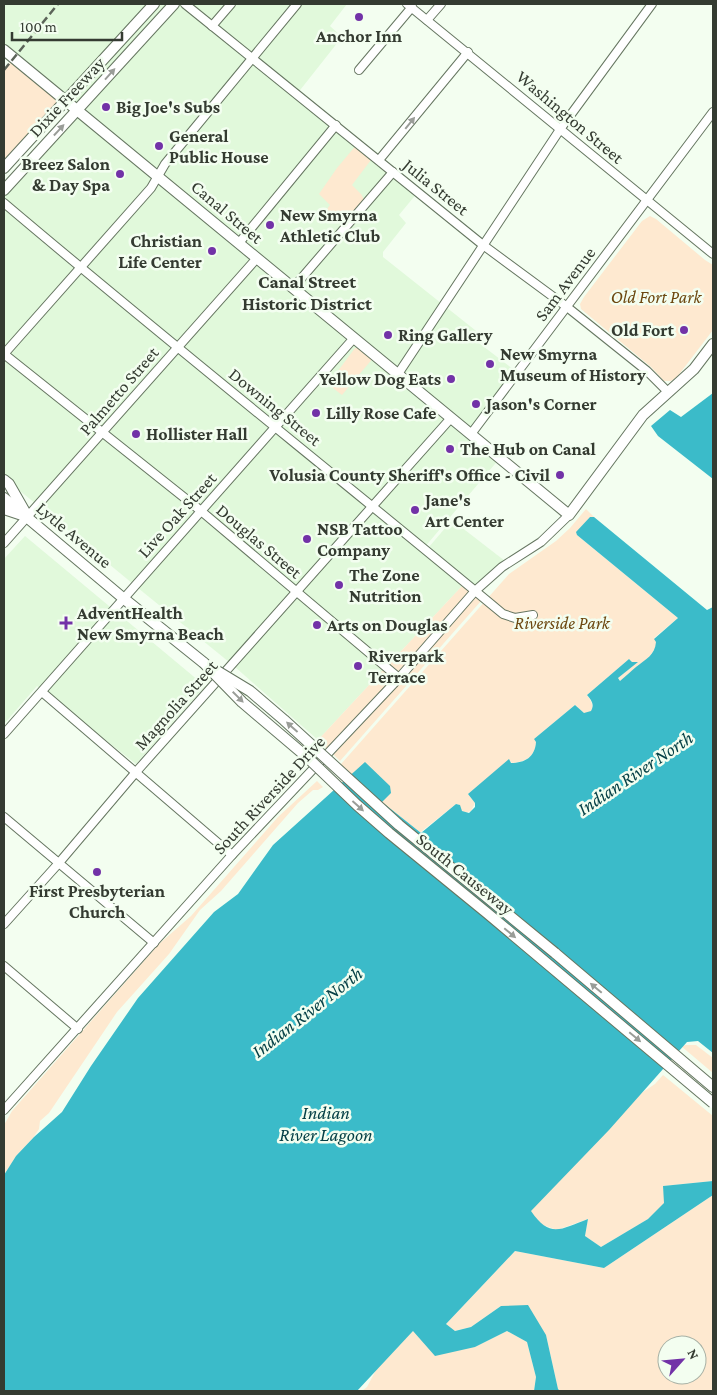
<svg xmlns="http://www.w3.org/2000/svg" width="717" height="1395" viewBox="0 0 717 1395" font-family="'Crimson Pro',serif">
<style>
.built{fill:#e1f9db}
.green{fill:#fee9d0;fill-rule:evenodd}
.water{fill:#3bbbc9}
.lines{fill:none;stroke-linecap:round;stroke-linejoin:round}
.minor-casing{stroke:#667661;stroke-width:10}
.major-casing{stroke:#667661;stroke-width:12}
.minor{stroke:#fff;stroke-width:8}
.major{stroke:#fff;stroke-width:10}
.rail{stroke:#5c6459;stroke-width:2.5;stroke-dasharray:8 4;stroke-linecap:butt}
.major-bridge-casing{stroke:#667661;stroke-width:12;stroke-linecap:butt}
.major-bridge{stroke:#fff;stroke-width:10}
.oneway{fill:#9a9d98}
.poi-dot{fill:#7232a7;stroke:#f3fef0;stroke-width:2}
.labels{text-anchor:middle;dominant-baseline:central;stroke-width:5;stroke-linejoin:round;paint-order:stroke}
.poi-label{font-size:18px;font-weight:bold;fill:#343b31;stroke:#f3fef0;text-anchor:start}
.street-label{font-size:18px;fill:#343b31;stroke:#f3fef0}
.park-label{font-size:18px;font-style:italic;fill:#6c470f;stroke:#f3fef0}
.neighbourhood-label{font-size:19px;font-weight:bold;fill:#343b31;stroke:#f3fef0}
.water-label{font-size:19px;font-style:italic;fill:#054046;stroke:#f3fef0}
</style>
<rect width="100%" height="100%" fill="#f3fef0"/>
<g class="built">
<polygon points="4,4 347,4 330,26 342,37 297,94 418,192 399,215 406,223 383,252 383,257 480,334 475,340 517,372 472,434 500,458 424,548 4,203 4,190 77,110 4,50"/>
<polygon points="4,209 75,269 4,349"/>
<polygon points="81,274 172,348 103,427 10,354"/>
<polygon points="178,353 269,428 200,506 109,432"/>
<polygon points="4,360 97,433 35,503 15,487 12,481 4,475"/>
<polygon points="275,432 367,506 296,586 206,511"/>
<polygon points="103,438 195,512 132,583 41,508"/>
<polygon points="373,511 462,586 389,664 302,591"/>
<polygon points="201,517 291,593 229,662 138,588"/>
<polygon points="452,520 505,561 476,586 429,547"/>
<polygon points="25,536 205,686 136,764 37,686 4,724 4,559"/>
<polygon points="296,597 383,670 318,740 235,667"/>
</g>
<g class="green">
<polygon points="14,58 66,100 4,168 4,70"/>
<polygon points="358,143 374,156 352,185 361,194 366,203 349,223 337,214 332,218 327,209 330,205 319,194 337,168"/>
<polygon points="650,216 656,219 705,260 713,265 713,330 677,377 671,381 664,381 651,367 581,309 580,304 584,297 642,221"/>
<polygon points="355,348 361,348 374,357 342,395 325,382 332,379"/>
<path d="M586,509L594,517H590L577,532V535L678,618L654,638L657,642C654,658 633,670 621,681L618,678L637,662H632L629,659L587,695C592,702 598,713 584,713L575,705L534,739L536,742C535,757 525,762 512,763L509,760L468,794L475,803L471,811L465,813L460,809V805L456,804L407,843L334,772L509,574L556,541L570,528Z"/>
<polygon points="462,586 470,592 398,672 389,664"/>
<polygon points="476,597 481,601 340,761 333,754 404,678"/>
<polygon points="383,670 393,679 327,749 318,740"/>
<polygon points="317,781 323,787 318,790 313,790 298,803 221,891 200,910 169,954 117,1012 49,1113 40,1121 39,1129 33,1138 16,1156 4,1175 4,1125 12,1111 159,944 191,916 278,817"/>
<polygon points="686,1045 696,1045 713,1058 713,1073 681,1046"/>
<polygon points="663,1075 713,1116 713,1181 663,1186 665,1203 648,1219 601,1247 585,1236 588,1219 557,1230 540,1224 529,1222 533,1200 637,1096 655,1084"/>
<path d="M713,1195V1391H560L558,1389L546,1335L501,1306L471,1327L454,1331L446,1324L515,1251L604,1268ZM667,1345H697V1375H667Z"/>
<polygon points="413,1331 475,1347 507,1331 527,1342 536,1377 534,1391 362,1391 367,1387 376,1370"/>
</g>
<g class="water">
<polygon points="713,393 713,479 658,436 651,426 670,410 681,417"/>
<path d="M590,517H594L707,610L713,607V1053L698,1041L687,1042L609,1130L531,1211C550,1239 561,1229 588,1219L585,1236L601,1247L648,1219L664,1203L663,1186L713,1181V1195L604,1268L515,1251L446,1324L455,1331L471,1327L501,1306L528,1305L546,1335L558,1389L560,1391H534L536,1377L527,1342L507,1331L475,1347L435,1356L413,1331L357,1391H4V1175L16,1156L34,1137L62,1112L91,1066L138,998L214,912L238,894L273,845L365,762L390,786L391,793L382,802L421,833L456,804L460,805L462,811L469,813L475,807V803L468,794L509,759L511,763C525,763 535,757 536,742L534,739L575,705L584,713L591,711C595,704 591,700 587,695L629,659L632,662H638L618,678L620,681C626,676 631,671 636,667C646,659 655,655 656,642L654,639L678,618L577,535L576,532Z"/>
</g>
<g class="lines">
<g class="minor-casing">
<g id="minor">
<polyline points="185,4 483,245 567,307 647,371 668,392"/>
<polyline points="297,4 165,164 151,188 4,354 201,511 399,678"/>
<polyline points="407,4 713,254"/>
<polyline points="427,20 441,4"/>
<polyline points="212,26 231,4"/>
<polyline points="359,70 412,7"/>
<polyline points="379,160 468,52"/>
<path d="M4,203C168,342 337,476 503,614L515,618L533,615"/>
<polyline points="239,243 336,125"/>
<polyline points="293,288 393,172"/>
<polyline points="398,374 561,128 652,4"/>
<polyline points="471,434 713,112"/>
<polyline points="4,543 257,258"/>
<polyline points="42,692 232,855"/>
<polyline points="4,734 354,338"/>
<polyline points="4,817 154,943"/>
<polyline points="4,924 58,864 136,772 451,418"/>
<polyline points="4,966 78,1029"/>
<polyline points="4,1110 232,855 399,678 475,591 502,567 541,542 569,515"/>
</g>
</g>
<g class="major-casing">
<g id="major">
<polyline points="4,50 569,515 643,415 694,369 713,344"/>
<polyline points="4,168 154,4"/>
<polyline points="4,190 174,4"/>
<polyline points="4,480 9,484 25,512"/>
<polyline points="4,498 123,598 204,663"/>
<polyline points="4,509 22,515"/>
<polyline points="555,953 713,1087"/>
</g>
</g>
<use href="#minor" class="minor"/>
<use href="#major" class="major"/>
<polyline class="rail" points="4,70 58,4"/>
<g class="major-bridge-casing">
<g id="major-bridge">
<polyline points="204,663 242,702 308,758 357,805 389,833 487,913 713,1103"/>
<polyline points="217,671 250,691 284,720 399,825 555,953"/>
</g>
</g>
<use href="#major-bridge" class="major-bridge"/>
</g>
<defs><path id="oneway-solid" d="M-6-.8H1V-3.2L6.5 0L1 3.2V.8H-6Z" transform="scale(1.25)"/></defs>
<g class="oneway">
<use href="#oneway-solid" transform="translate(110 74) rotate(-48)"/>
<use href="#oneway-solid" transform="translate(410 123) rotate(-51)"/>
<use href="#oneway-solid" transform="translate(59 130) rotate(-47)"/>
<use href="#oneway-solid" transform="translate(238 697) rotate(45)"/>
<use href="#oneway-solid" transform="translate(292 727) rotate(-138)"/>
<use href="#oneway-solid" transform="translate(358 806) rotate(42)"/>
<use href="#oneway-solid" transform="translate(510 933) rotate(40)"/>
<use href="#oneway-solid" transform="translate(596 988) rotate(-140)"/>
<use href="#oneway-solid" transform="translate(635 1037) rotate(40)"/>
</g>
<g class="poi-dot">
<circle cx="359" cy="17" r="5"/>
<circle cx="106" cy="107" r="5"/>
<circle cx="159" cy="146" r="5"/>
<circle cx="120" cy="174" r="5"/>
<circle cx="270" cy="225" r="5"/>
<circle cx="212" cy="251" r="5"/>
<circle cx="684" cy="330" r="5"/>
<circle cx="388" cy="335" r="5"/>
<circle cx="490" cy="364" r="5"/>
<circle cx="451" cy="379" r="5"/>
<circle cx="476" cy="404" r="5"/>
<circle cx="316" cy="413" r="5"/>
<circle cx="136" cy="434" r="5"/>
<circle cx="450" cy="449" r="5"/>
<circle cx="560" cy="475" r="5"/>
<circle cx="415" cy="510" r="5"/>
<circle cx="307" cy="539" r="5"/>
<circle cx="339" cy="585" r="5"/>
<path d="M63.5 615.5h5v5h5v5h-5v5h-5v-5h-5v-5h5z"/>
<circle cx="317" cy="625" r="5"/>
<circle cx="358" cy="666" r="5"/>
<circle cx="97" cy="872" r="5"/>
</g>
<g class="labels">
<g class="poi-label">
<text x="359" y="36" text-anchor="middle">Anchor Inn</text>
<text x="116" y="107">Big Joe's Subs</text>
<text x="169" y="136">General<tspan x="169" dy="21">Public House</tspan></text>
<text x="110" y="164" text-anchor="end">Breez Salon<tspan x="110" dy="21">&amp; Day Spa</tspan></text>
<text x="280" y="215">New Smyrna<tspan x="280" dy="21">Athletic Club</tspan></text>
<text x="202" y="241" text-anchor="end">Christian<tspan x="202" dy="21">Life Center</tspan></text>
<text x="674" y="330" text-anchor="end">Old Fort</text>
<text x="398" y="335">Ring Gallery</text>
<text x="500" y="354">New Smyrna<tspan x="500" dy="21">Museum of History</tspan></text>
<text x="441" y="379" text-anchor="end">Yellow Dog Eats</text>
<text x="486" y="404">Jason's Corner</text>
<text x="326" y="413">Lilly Rose Cafe</text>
<text x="146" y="434">Hollister Hall</text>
<text x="460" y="449">The Hub on Canal</text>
<text x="550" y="475" text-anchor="end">Volusia County Sheriff's Office - Civil</text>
<text x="425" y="500">Jane's<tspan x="425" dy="21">Art Center</tspan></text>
<text x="317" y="529">NSB Tattoo<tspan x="317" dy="21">Company</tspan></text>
<text x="349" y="575">The Zone<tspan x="349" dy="21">Nutrition</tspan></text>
<text x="77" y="613">AdventHealth<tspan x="77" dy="21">New Smyrna Beach</tspan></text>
<text x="327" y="625">Arts on Douglas</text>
<text x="368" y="656">Riverpark<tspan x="368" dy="21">Terrace</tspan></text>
<text x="97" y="891" text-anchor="middle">First Presbyterian<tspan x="97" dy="21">Church</tspan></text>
</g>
<g class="street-label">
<text transform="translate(67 97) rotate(-47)">Dixie Freeway</text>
<text transform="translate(570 117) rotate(40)">Washington Street</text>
<text transform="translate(436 187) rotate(39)">Julia Street</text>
<text transform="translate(227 212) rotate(40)">Canal Street</text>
<text transform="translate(565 284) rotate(-53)">Sam Avenue</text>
<text transform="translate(119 391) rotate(-49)">Palmetto Street</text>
<text transform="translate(275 407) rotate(39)">Downing Street</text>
<text transform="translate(177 515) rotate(-48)">Live Oak Street</text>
<text transform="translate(74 535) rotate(40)">Lytle Avenue</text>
<text transform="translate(259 541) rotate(40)">Douglas Street</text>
<text transform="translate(176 705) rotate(-48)">Magnolia Street</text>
<text transform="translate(269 795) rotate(-47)">South Riverside Drive</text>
<text transform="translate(465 874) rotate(39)">South Causeway</text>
</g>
<g class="park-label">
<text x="656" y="297">Old Fort Park</text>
<text x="562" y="623">Riverside Park</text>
</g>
<g class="neighbourhood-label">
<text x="307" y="281">Canal Street<tspan x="307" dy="22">Historic District</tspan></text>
</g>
<g class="water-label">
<text transform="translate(635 773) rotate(-34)">Indian River North</text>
<text transform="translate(307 1012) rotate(-38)">Indian River North</text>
<text x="326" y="1112">Indian<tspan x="326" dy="22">River Lagoon</tspan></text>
</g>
</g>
<rect width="717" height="1395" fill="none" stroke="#343b31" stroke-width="10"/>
<g transform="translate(682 1360) rotate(63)"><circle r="24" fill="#f3fef0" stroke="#a7b0a4"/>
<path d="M0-4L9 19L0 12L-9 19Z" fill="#7232a7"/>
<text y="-8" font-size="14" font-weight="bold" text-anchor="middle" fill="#343b31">N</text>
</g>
<path d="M12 32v8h110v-8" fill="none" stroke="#343b31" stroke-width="2.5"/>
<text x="20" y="32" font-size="15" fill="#343b31" stroke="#f3fef0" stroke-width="4" paint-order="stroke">100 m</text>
</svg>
